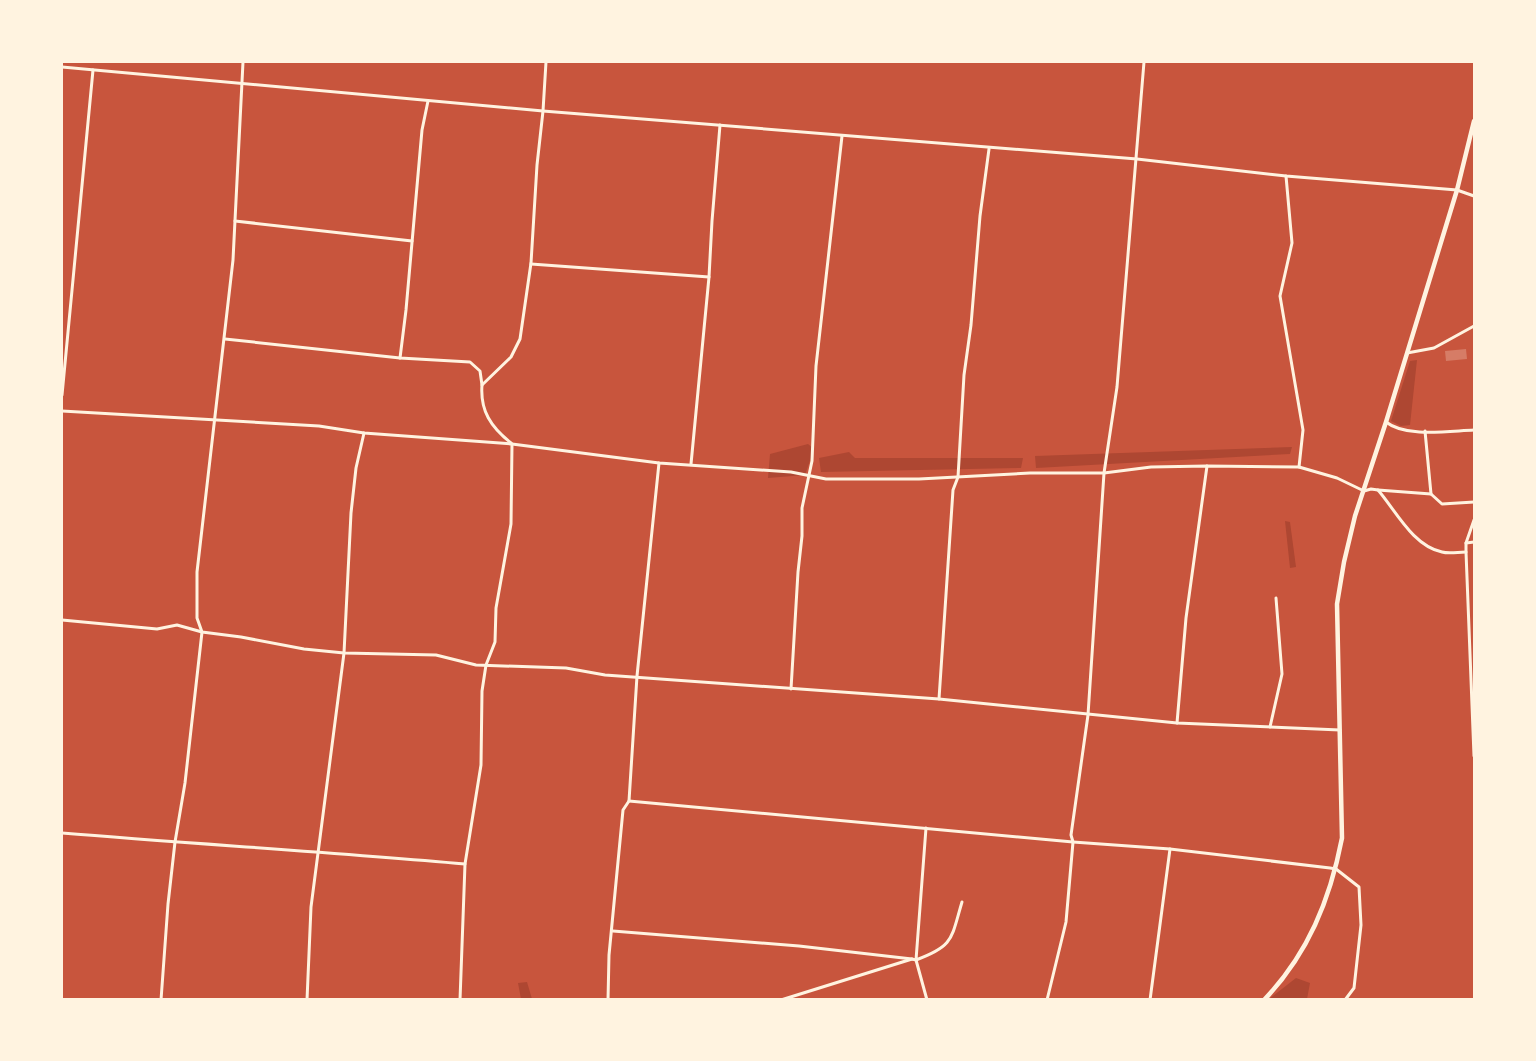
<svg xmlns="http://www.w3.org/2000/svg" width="1536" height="1061" viewBox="0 0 1536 1061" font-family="'PT Sans Narrow',sans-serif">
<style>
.green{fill:#ae4732}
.building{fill:#d67c66}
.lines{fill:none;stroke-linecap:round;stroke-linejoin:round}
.minor{stroke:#fff3e0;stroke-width:3}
.tertiary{stroke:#fff3e0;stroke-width:4.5}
</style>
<rect width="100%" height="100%" fill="#c8553d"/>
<g class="green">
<polygon points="1417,360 1410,425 1401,426 1391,421 1410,361"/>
<polygon points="808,444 814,449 805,475 768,478 770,454"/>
<polygon points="1292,447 1290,454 1036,468 1035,456"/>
<polygon points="849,452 855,458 1023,458 1021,468 821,472 819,458"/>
<polygon points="1285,521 1290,522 1296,567 1290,568"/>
<polygon points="1296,978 1310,983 1307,999 1269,999"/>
<polygon points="527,982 532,999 521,999 518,983"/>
</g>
<polygon class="building" points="1466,349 1467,359 1446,361 1445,351"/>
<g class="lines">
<g class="minor">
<polyline points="62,67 543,111 1137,159 1286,176 1457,190 1474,196"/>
<polyline points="1286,176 1292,243 1280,296 1303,430 1299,467"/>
<polyline points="235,221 412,241"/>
<polyline points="531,264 709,277"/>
<polyline points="225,339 400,358 470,362 480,371 482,385"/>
<polyline points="1407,353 1434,348 1474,326"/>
<polyline points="400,358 406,310 422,130 428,101"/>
<polyline points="62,395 93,70"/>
<path d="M62,411L319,426L364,433L512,444L659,463L791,472L826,479H919L1030,473H1104L1151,467L1207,466L1299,467L1337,478L1364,491L1371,489L1378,490C1396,511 1413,546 1442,552C1449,554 1458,552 1466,552"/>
<path d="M1386,422C1406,438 1449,431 1474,430"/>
<polyline points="1425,431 1431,494"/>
<path d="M511,443C491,427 480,411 482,385L511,357L520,339L531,263L537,165L543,111L546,62"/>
<polyline points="691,464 709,277 712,221 720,125"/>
<polyline points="1378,490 1431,494 1442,504 1474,502"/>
<polyline points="1474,520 1466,543 1466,552 1474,756"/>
<polyline points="1466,543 1474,542"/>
<polyline points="62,620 157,629 177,625 202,632 241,637 304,649 344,653 436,655 476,665 566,668 605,675 939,699 1177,723 1340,730"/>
<polyline points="791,689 798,572 802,536 802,508 812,461 816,366 842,136"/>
<polyline points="939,699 953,490 958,477 964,375 971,325 980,216 989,149"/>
<polyline points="1177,723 1186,618 1207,466"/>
<polyline points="1270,727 1282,674 1276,598"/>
<polyline points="629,801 1073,842 1170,849 1330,868 1336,869 1359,887 1361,925 1354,988 1345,1000"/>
<path d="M926,828L916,960C954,946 951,939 962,902"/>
<path d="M62,833C196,844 330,852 465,864"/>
<polyline points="613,931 799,946 912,959"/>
<polyline points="161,1000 168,904 175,842 185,783 202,632 197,618 197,572 233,260 243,62"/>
<polyline points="307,1000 311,907 344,653 351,513 356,468 364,433"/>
<polyline points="460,1000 465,864 481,765 482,691 486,665 495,642 496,608 511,524 512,444"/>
<polyline points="608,1000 609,955 623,810 629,801 637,676 659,463"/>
<polyline points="781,1000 912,959 916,960 927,1000"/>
<polyline points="1047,1000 1066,922 1073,842 1071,835 1088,715 1104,473 1117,387 1144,62"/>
<polyline points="1150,1000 1170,849"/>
</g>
<path class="tertiary" d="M1264,1000C1308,954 1330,900 1342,838L1337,604L1344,562L1355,516L1386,422L1457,190L1474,121"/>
</g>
<rect width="1536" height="1061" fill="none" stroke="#fff3e0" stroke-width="126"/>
</svg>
